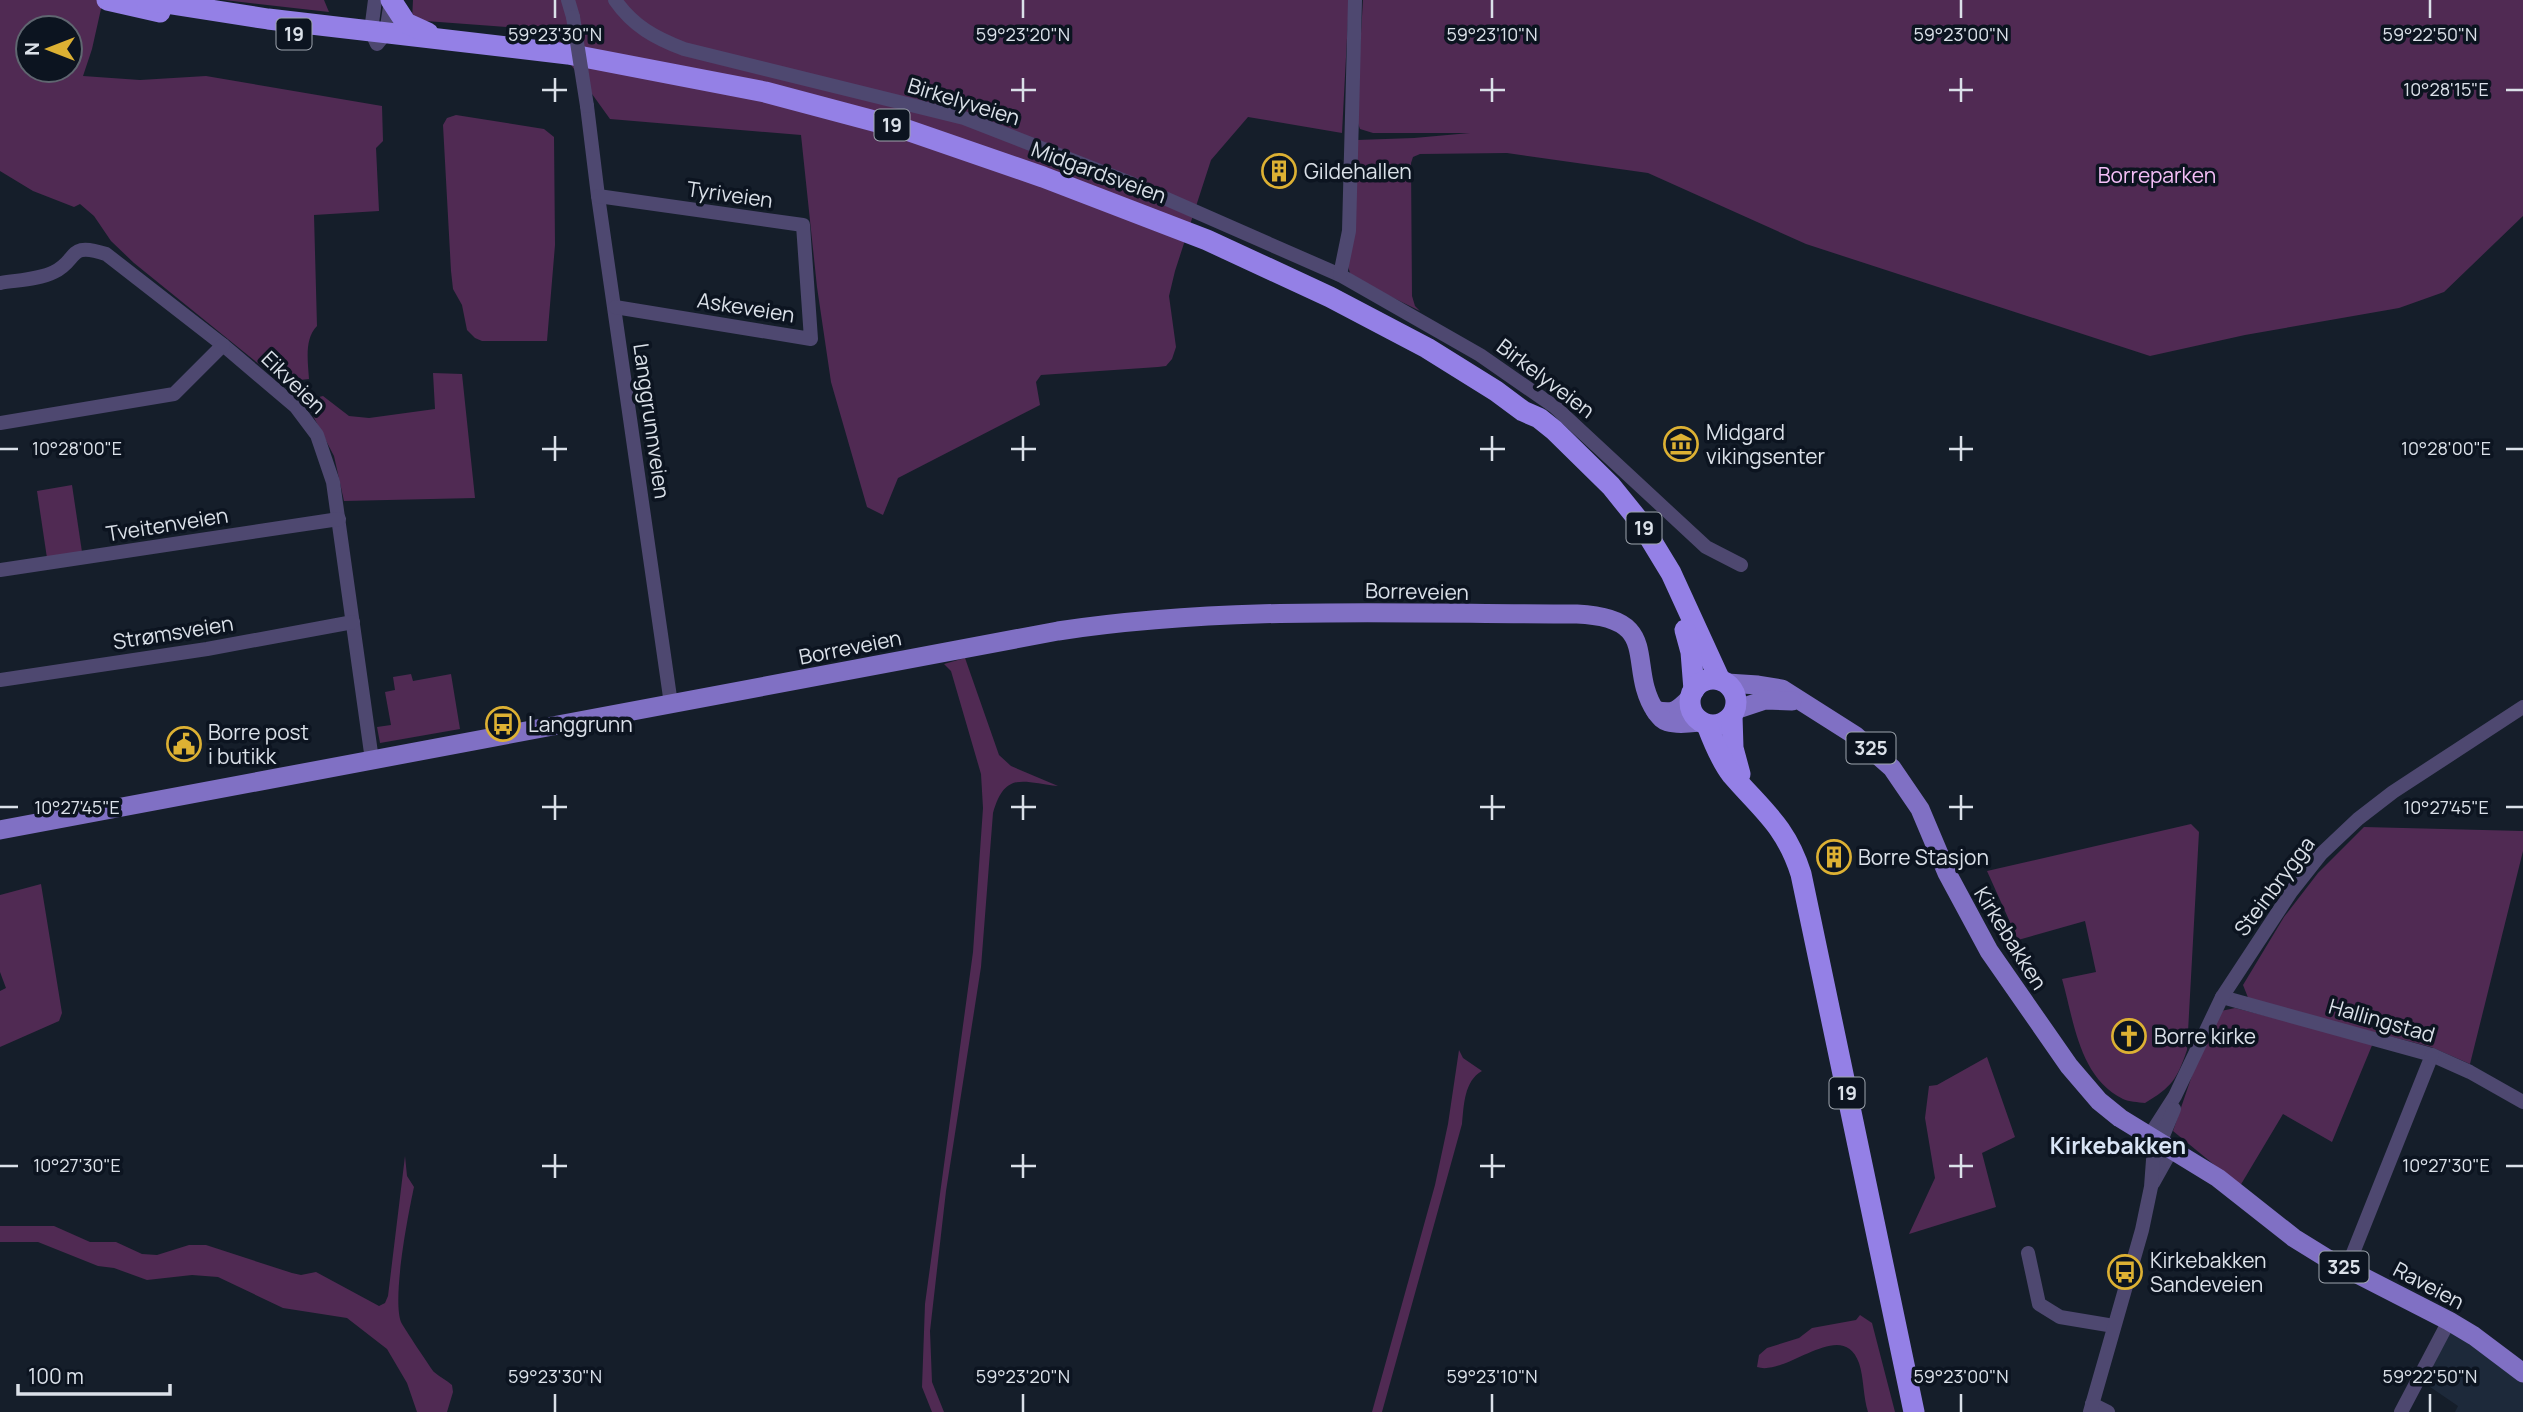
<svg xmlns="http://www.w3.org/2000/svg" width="2523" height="1412" viewBox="0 0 2523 1412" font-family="Manrope,sans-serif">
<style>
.built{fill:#1d293a}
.green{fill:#502a53;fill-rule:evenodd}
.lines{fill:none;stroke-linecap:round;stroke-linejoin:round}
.minor{stroke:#4e4870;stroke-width:14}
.major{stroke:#8070c4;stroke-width:19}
.highway{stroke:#9480e6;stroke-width:21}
.minor-bridge{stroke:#4e4870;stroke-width:14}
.ticks{fill:none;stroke:#dbe1e9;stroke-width:2.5}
.labels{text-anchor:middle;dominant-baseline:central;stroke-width:7;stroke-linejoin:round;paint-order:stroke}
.shield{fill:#0c1420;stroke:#9da4ad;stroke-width:2}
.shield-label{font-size:19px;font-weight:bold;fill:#dbe1e9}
.street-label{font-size:21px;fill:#dbe1e9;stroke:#0c1420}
.poi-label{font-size:21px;fill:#dbe1e9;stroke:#0c1420;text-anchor:start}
.park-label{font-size:21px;fill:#f4bff7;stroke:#0c1420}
.neighbourhood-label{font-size:23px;font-weight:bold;fill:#d8e4f5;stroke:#0c1420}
.ticks-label{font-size:18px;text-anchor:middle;fill:#dbe1e9;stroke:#0c1420;stroke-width:7;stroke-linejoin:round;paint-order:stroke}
</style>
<rect width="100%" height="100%" fill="#151e2a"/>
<polygon class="built" points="2442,1326 2523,1378 2523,1412 2455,1412 2458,1406 2420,1380"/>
<g class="green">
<path d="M0,0H103L92,49L83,76L140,80L206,76L382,106L383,141L376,148L379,211L314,215L317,326C304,339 308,362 309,379L281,382L134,263L111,241L94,216L80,204L74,207L33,191L0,171ZM28,28H70V70H28Z"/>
<polygon points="224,0 324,0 329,12"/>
<polygon points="413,0 1349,0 1342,133 1248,117 1211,160 1175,271 1169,296 1176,347 1172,359 1166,366 1158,367 1041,375 1036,382 1040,405 898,478 883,515 867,507 831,382 817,287 801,135 610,119 546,30 412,20"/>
<polygon points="1363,0 2523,0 2523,216 2444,292 2399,308 2245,335 2150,356 1806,244 1648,173 1507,153 1420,154 1413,157 1411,163 1412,296 1415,306 1420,311 1357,280 1350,273 1347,263 1357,140 1414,138 1470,133 1373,133 1360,129 1356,117"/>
<polygon points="456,115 544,129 554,137 555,245 547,341 482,341 475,338 467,330 462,305 453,289 451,271 443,125 447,118"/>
<polygon points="433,373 462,374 475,498 344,501 334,456 310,410 309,404 315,398 323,396 349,416 369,418 435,409"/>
<polygon points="72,485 82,552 47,558 37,491"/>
<path d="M965,658L999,755L1011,766L1058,786C1022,782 1005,771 993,813L981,967L946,1191L930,1331L932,1382L944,1412H932L922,1387L925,1304L973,952L983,808L981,774L951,671L944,664Z"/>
<polygon points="411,674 413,681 451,674 460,729 380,743 377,727 391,725 385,692 395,690 393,677"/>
<path d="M2191,824L2199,832L2187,1050C2177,1079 2172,1087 2145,1103C2138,1102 2129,1102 2123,1099C2079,1077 2074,1021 2062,979L2096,972L2085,921L2018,940L1987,871Z"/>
<polygon points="2364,827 2523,831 2523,851 2470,1064 2431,1047 2249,1000 2243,985 2284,917 2318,873"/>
<polygon points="41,884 62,1013 59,1021 0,1047 0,991 6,988 0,972 0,895"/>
<polygon points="2235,1008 2373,1043 2332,1142 2283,1114 2240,1186 2173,1131 2199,1055 2221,1011"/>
<path d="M1459,1050L1463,1058L1482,1071C1464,1081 1464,1105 1462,1124L1382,1412H1372L1435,1185L1448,1124Z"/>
<polygon points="1987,1057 2015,1137 1982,1153 1996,1207 1909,1234 1935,1178 1925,1118 1929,1086 1937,1085"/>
<path d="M405,1156L407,1176L414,1187C408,1215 392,1298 401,1322C402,1325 432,1370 434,1372C440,1377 446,1380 452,1385L453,1392L447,1412H417L407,1383L387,1349L347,1318L283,1308L218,1277L192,1275L147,1280L114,1268L98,1266L38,1242H0V1226H54L90,1242H116L142,1254L157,1255L189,1245H206L292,1273L301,1275L316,1272L379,1306L385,1303L388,1296Z"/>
<path d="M1860,1315L1872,1323L1895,1412H1868C1863,1396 1864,1378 1859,1363C1842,1316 1787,1377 1757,1367L1759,1355L1767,1348L1799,1338L1812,1328L1856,1320Z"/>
</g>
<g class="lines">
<g class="minor">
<polyline points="375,0 371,31 377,44 386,33 391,0"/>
<polyline points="568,0 573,17"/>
<path d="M615,0C633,26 655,38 684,49L964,118L1128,182L1340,275L1480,355L1555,407L1706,547L1741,565"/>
<polyline points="587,106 598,196 671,704"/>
<polyline points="598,196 803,225 811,339 615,307"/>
<polyline points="1340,275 1349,231 1355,0"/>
<path d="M0,283C17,280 38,280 54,272C79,260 67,241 106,254L223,345L296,407L317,435L333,482L372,760"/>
<polyline points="0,423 174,394 223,345"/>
<polyline points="0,570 339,519"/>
<polyline points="0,680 207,649 353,622"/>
<polyline points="2222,997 2432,1055 2470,1072 2523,1102"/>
<polyline points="2150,1135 2175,1096 2222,997 2291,892 2321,854 2358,819 2393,792 2523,707"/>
<polyline points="2153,1183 2172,1149"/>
<polyline points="2028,1253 2039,1304 2060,1317 2114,1326"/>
<polyline points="2347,1268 2432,1055"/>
<polyline points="2092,1404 2108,1412"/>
<polyline points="2090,1412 2142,1230 2151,1187 2153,1160 2174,1109"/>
<polyline points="2401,1412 2449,1321"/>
</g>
<g class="major">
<polyline points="1727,683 1758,685 1782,689 1856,736 1892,768 1920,809 1947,873 1989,951 2069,1066 2099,1101 2120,1118 2218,1178 2294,1238 2328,1259 2449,1321 2474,1336 2523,1373"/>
<path d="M1655,710C1674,715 1678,710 1691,697"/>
<polyline points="1735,710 1765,700 1792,701"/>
<path d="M0,830L1058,631C1230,605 1404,614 1577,614C1665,618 1625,666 1656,712C1660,717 1662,720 1668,722C1678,725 1691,723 1701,722"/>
</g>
<g class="highway">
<polyline points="107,0 160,12"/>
<polyline points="146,0 268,19 568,54 765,92 904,129 1043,177 1207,240 1330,297 1427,348 1496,391 1523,411 1539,418 1554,430 1611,486 1640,522 1671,573 1720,680"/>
<polyline points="391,0 406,23 428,33"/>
<polyline points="1685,630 1691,652 1694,690"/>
<circle cx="1713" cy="702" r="23"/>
<polyline points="1732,716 1733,748 1740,774"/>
<path d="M1707,725C1713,741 1721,761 1732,775C1762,810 1786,826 1801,874L1914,1412"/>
</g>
<polyline class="minor-bridge" points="573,17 587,106"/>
</g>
<path class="ticks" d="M555,0V18M1023,0V18M1492,0V18M1961,0V18M2430,0V18M555,78V102M1023,78V102M1492,78V102M1961,78V102M542,90H567M1011,90H1036M1480,90H1505M1949,90H1973M2506,90H2523M555,436V461M1023,436V461M1492,436V461M1961,436V461M0,449H18M542,449H567M1011,449H1036M1480,449H1505M1949,449H1973M2506,449H2523M555,795V820M1023,795V820M1492,795V820M1961,795V820M0,807H18M542,807H567M1011,807H1036M1480,807H1505M1949,807H1973M2506,807H2523M555,1154V1178M1023,1154V1178M1492,1154V1178M1961,1154V1178M0,1166H18M542,1166H567M1011,1166H1036M1480,1166H1505M1949,1166H1973M2506,1166H2523M555,1394V1412M1023,1394V1412M1492,1394V1412M1961,1394V1412M2430,1394V1412"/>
<defs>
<g id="building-ring" transform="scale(1.75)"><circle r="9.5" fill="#0c1420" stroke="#ddb133" stroke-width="1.5"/><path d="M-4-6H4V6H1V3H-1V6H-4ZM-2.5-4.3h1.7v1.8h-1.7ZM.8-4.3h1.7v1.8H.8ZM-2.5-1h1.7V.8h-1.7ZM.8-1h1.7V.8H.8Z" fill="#ddb133"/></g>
<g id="museum-ring" transform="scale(1.75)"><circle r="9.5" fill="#0c1420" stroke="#ddb133" stroke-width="1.5"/><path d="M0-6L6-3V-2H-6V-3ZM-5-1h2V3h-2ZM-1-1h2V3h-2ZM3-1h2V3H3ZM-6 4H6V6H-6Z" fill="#ddb133"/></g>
<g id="bus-ring" transform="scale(1.75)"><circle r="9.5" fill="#0c1420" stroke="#ddb133" stroke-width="1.5"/><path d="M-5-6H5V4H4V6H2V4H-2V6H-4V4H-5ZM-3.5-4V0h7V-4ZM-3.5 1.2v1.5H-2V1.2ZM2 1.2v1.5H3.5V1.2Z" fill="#ddb133"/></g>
<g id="civic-ring" transform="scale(1.75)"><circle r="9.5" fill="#0c1420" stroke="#ddb133" stroke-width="1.5"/><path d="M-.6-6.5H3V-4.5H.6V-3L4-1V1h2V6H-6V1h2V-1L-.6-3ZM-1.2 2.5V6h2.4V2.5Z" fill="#ddb133"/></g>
<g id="church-ring" transform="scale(1.75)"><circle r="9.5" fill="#0c1420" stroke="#ddb133" stroke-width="1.5"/><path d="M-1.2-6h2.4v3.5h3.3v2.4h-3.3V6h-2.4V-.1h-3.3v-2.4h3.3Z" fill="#ddb133"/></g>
</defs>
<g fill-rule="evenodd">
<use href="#building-ring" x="1279" y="171"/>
<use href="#museum-ring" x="1681" y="444"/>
<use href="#bus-ring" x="503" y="724"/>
<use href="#civic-ring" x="184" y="744"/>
<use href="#building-ring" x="1834" y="857"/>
<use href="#church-ring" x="2129" y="1036"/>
<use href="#bus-ring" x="2125" y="1272"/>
</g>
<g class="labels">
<g class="shield">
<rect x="276.5" y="18.5" width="35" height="31" rx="5"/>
<rect x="874.5" y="109.5" width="35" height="31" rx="5"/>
<rect x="1626.5" y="512.5" width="35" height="31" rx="5"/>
<rect x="1846.5" y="732.5" width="49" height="31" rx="5"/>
<rect x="1829.5" y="1077.5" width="35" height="31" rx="5"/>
<rect x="2319.5" y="1251.5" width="49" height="31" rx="5"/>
</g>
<g class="shield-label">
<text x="294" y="34">19</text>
<text x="892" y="125">19</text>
<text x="1644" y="528">19</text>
<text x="1871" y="748">325</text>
<text x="1847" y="1093">19</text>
<text x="2344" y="1267">325</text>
</g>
<g class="street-label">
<text transform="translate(964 101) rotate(17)">Birkelyveien</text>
<text transform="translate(1099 172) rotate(20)">Midgardsveien</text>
<text transform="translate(730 194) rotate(8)">Tyriveien</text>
<text transform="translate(746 307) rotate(9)">Askeveien</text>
<text transform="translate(1546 378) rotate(37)">Birkelyveien</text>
<text transform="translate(294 382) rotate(44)">Eikveien</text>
<text transform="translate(652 421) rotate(82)">Langgrunnveien</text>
<text transform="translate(167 524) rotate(-9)">Tveitenveien</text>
<text transform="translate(1417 591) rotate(1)">Borreveien</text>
<text transform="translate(173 632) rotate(-9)">Strømsveien</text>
<text transform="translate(850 647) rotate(-11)">Borreveien</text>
<text transform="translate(2274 886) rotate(-53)">Steinbrygga</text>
<text transform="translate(2011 938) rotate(58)">Kirkebakken</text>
<text transform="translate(2382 1020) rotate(16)">Hallingstad</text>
<text transform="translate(2429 1285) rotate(28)">Raveien</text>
</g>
<g class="poi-label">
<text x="1304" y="171">Gildehallen</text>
<text x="1706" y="432">Midgard<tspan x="1706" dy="24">vikingsenter</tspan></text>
<text x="528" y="724">Langgrunn</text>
<text x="208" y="732">Borre post<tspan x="208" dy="24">i butikk</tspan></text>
<text x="1858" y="857">Borre Stasjon</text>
<text x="2154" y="1036">Borre kirke</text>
<text x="2150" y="1260">Kirkebakken<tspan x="2150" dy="24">Sandeveien</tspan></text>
</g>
<g class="park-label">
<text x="2157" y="175">Borreparken</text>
</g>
<g class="neighbourhood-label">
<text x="2118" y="1145">Kirkebakken</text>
</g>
</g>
<g class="ticks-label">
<text x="555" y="41">59°23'30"N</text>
<text x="1023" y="41">59°23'20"N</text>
<text x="1492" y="41">59°23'10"N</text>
<text x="1961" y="41">59°23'00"N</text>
<text x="2430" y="41">59°22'50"N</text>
<text x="2446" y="96">10°28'15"E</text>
<text x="2446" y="455">10°28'00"E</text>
<text x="77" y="455">10°28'00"E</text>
<text x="2446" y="814">10°27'45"E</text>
<text x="77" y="814">10°27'45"E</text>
<text x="2446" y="1172">10°27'30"E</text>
<text x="77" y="1172">10°27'30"E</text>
<text x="555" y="1383">59°23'30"N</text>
<text x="1023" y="1383">59°23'20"N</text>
<text x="1492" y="1383">59°23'10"N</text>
<text x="1961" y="1383">59°23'00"N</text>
<text x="2430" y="1383">59°22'50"N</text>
</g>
<g transform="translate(49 49) rotate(270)"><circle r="33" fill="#0c1420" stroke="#5f6670" stroke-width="2"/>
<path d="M0-5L12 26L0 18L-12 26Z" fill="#ddb133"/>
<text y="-10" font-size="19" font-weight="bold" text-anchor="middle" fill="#dbe1e9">N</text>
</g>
<path d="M18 1384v10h152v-10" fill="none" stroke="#dbe1e9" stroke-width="3.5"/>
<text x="28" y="1384" font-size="21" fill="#dbe1e9" stroke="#0c1420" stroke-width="5" paint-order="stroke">100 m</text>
</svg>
